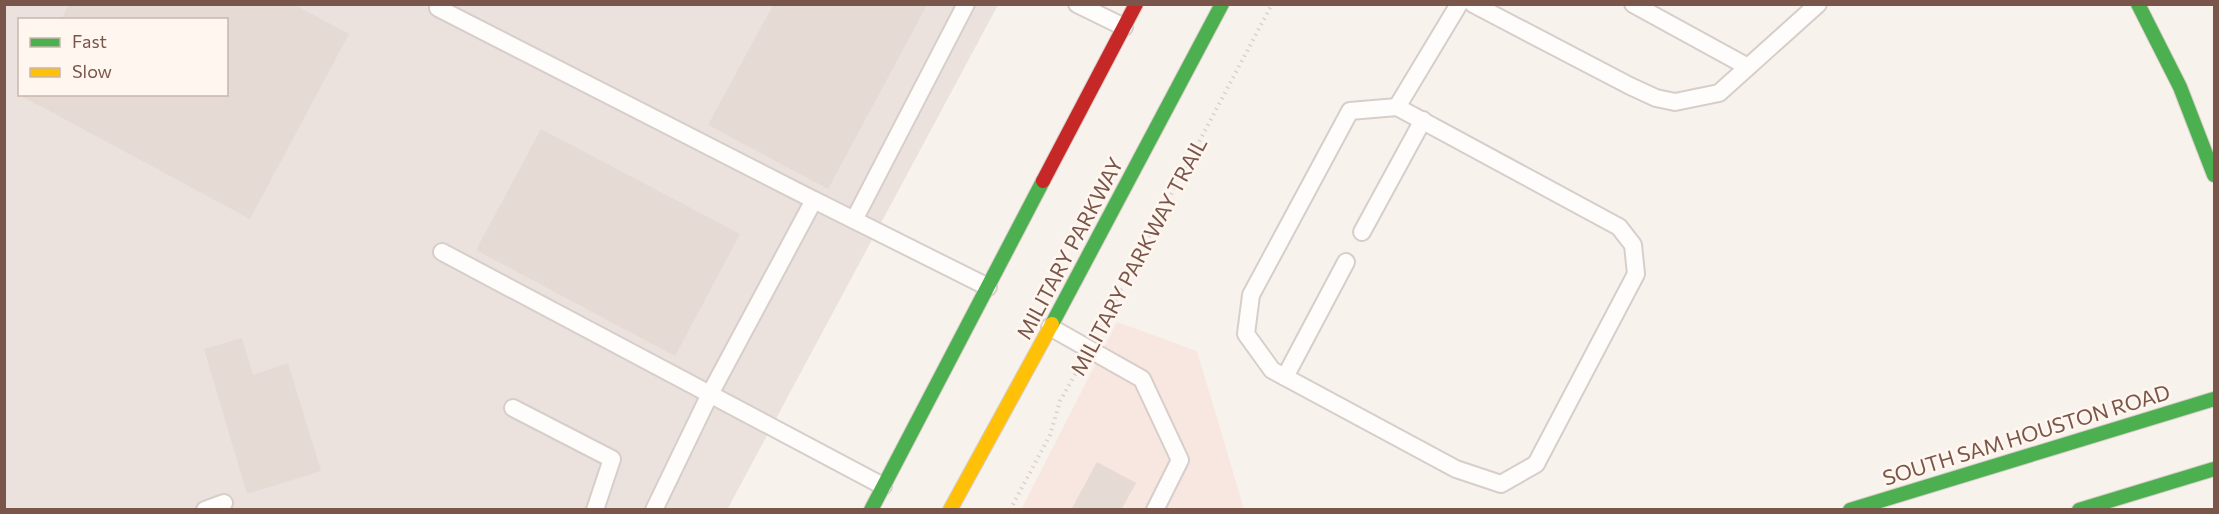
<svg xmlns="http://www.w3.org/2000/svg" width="2219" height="514" viewBox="0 0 2219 514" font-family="Commissioner,sans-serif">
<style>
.commercial{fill:#f8e6e0}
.industrial{fill:#ebe2dd;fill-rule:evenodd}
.building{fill:#e5dad4}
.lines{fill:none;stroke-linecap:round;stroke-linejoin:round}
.lane-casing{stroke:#d7ceca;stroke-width:20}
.fast-casing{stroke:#d8cec9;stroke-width:16}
.slow-casing{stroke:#d8cec9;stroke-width:16}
.jam-casing{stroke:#d8cec9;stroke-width:16}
.path{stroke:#dbd1ce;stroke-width:4;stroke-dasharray:1.5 4.5;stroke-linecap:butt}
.lane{stroke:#fefdfc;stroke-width:16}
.fast{stroke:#4caf50;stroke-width:14}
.slow{stroke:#ffc107;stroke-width:14}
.jam{stroke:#c62828;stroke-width:14}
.labels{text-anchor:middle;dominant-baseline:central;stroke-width:5;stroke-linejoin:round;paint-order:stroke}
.street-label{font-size:21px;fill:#79554a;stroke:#fff7ef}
</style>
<rect width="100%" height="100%" fill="#f8f2ed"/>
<polygon class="commercial" points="1117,322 1197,351 1244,509 1021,510"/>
<path class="industrial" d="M4,5H998L727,510L5,509ZM20,20H226V94H20Z"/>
<g class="building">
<polygon points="69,4 293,4 349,34 250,219 18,94 226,94 226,20 61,20"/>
<polygon points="773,5 927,5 828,189 708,125"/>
<polygon points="541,129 740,234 675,356 476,250"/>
<polygon points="242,338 253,375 288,363 321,471 247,494 204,349"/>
<polygon points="1097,462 1136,483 1121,510 1071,510"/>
</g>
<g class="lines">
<g class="lane-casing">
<g id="lane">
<polyline points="440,4 438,8 814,200"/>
<polyline points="1077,4 1124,27"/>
<polyline points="1473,4 1630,86 1656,98 1675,102 1719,93 1818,4"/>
<polyline points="1633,4 1748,67"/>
<polygon points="1397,107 1619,227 1633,245 1636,274 1536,464 1501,484 1456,469 1272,370 1246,334 1251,295 1350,111"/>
<polyline points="1397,107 1459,4"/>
<polyline points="854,220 966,4"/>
<polyline points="1362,232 1423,120"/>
<polyline points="442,252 883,486"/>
<polyline points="1050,327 1142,379 1180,460 1155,510"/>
<polyline points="1285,377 1346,262"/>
<polyline points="513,408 612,459 595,510"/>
<polyline points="205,510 224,503"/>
<polyline points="654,510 710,394 814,200 988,287"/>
</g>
</g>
<g class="fast-casing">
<g id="fast">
<polyline points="2138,4 2180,87 2214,175"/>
<polyline points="1052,324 1222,4"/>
<polyline points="871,510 1043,181"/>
<polyline points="1850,510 2214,399"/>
<polyline points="2079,510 2214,469"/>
</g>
</g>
<g class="slow-casing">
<polyline id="slow" points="950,510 1052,324"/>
</g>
<g class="jam-casing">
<polyline id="jam" points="1043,181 1136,4"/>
</g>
<g class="path">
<polyline points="1101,327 1272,4"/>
<polyline points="1010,510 1050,435 1060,401 1077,371"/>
</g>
<use href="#lane" class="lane"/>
<use href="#fast" class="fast"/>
<use href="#slow" class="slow"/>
<use href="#jam" class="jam"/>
</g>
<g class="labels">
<g class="street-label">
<text transform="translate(1069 248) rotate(-62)">MILITARY PARKWAY</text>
<text transform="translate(1138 256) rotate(-62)">MILITARY PARKWAY TRAIL</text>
<text transform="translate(2026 434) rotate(-17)">SOUTH SAM HOUSTON ROAD</text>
</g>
</g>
<rect width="2219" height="514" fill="none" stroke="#79554a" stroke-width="12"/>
<rect x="18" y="18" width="210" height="78" fill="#fff7ef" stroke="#c9b6ad" stroke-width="1.5"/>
<rect x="30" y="38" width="30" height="9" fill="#4caf50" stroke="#c9b6ad" stroke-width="1.5"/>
<text x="72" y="48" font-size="18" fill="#79554a">Fast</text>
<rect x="30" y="68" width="30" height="9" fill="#ffc107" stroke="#c9b6ad" stroke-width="1.5"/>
<text x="72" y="78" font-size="18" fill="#79554a">Slow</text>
</svg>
